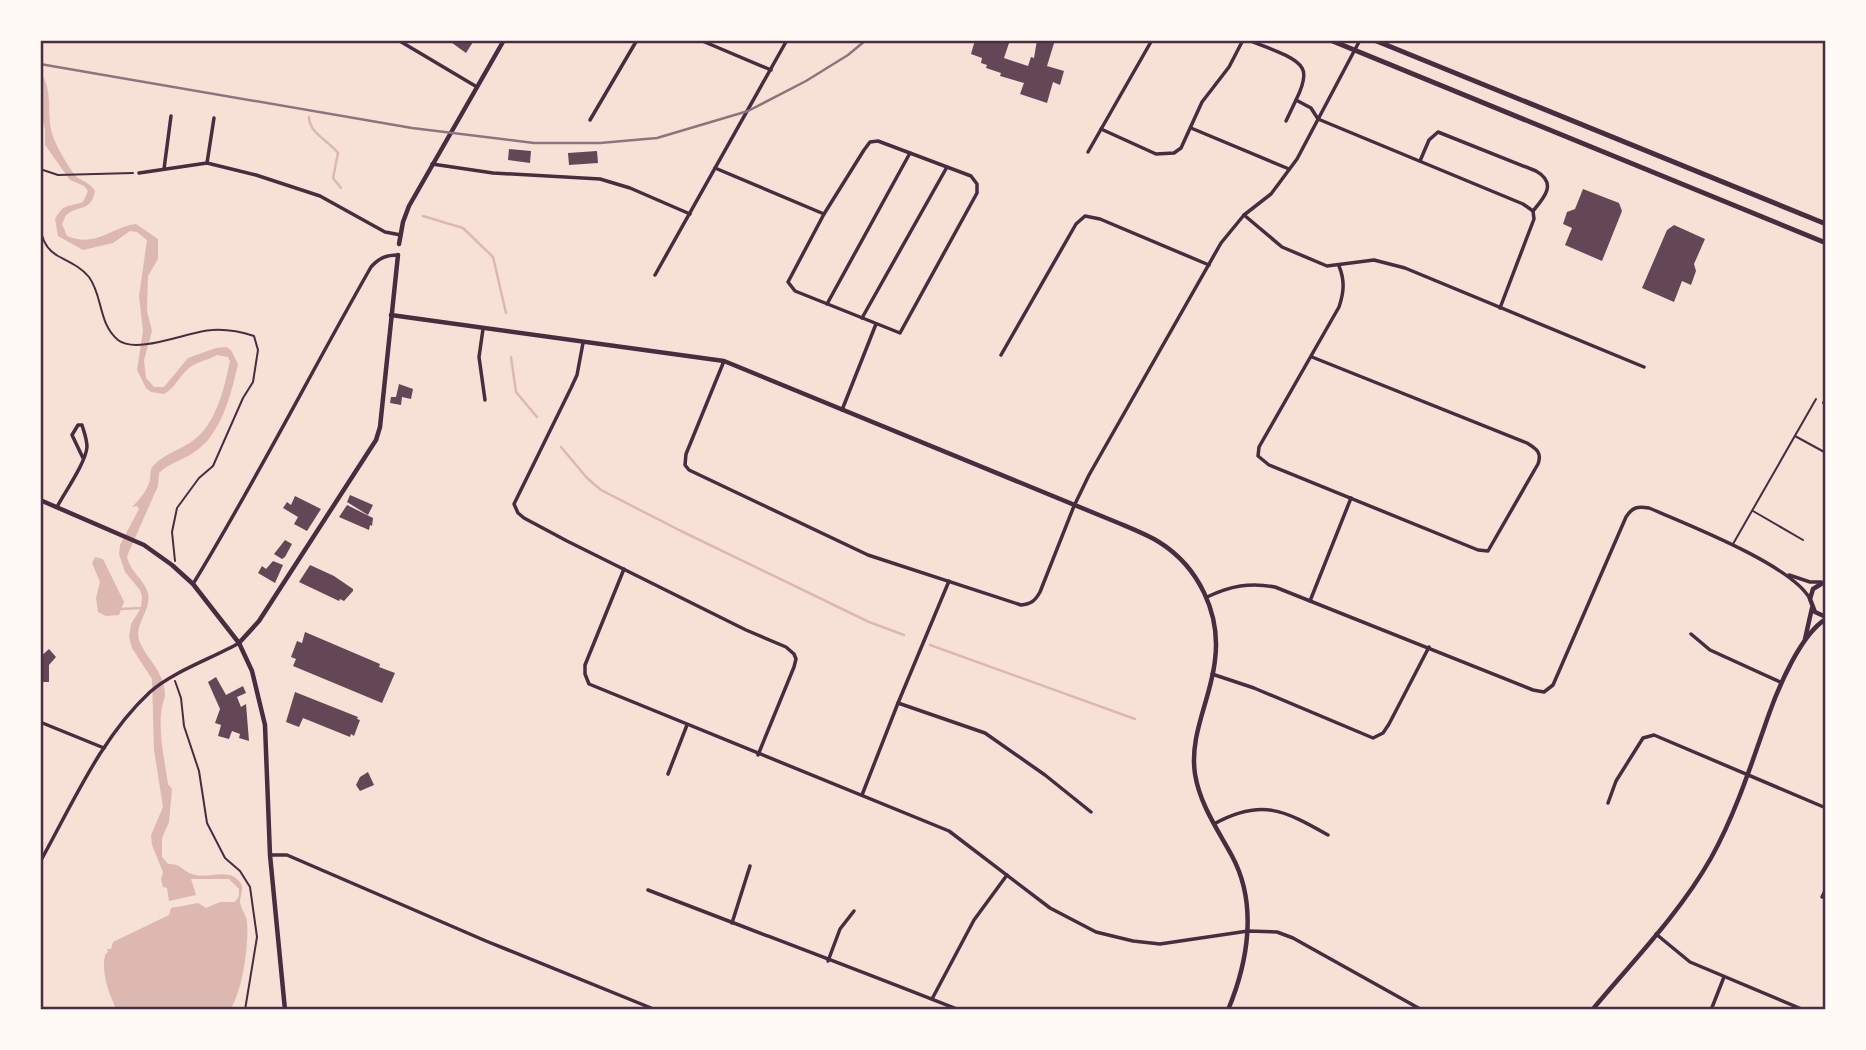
<svg xmlns="http://www.w3.org/2000/svg" width="1866" height="1050" viewBox="0 0 1866 1050" font-family="Ubuntu,sans-serif">
<style>
.water{fill:#dcb8b0}
.lines{fill:none;stroke-linecap:round;stroke-linejoin:round}
.stream{stroke:#dcb8b0;stroke-width:2.5}
.building{fill:#644757}
.path{stroke:#4a2c40;stroke-width:2}
.service{stroke:#4a2c40;stroke-width:2}
.minor{stroke:#4a2c40;stroke-width:3.5}
.tertiary{stroke:#4a2c40;stroke-width:4.5}
.secondary{stroke:#4a2c40;stroke-width:4.5}
.primary{stroke:#4a2c40;stroke-width:5}
.rail{stroke:#8f747c;stroke-width:2.5}
.neatline{fill:none;stroke:#4a2c40;stroke-width:2.5}
</style>
<rect width="100%" height="100%" fill="#f7e1d7"/>
<g class="water">
<path d="M40,72C55,92 45,114 53,136C55,144 72,174 78,178C86,182 90,184 95,191C90,213 80,204 66,215L62,224L67,236C97,248 111,227 136,224L158,239V259L148,276L147,311L152,331L144,360L146,378L154,387H164L188,358L216,348L226,347L231,350L238,364C231,395 221,436 193,453C181,461 169,463 159,473L158,486L127,556C129,571 144,579 148,593C152,609 134,625 139,640C146,659 163,669 165,693C165,700 161,707 161,714C159,737 165,762 168,784L172,789L169,822L162,838V857L168,864C182,864 181,870 192,874C206,880 227,867 239,881C245,888 241,892 240,901C240,908 246,914 247,921C249,944 243,990 230,1010H117C109,995 101,972 105,955L108,952L107,949H111L113,942L169,915L171,908L198,903L206,908L220,902H235L239,896V889L229,879H191L196,895L169,901L167,888L163,887L161,880L163,872L152,845L151,835L163,807L154,750L152,679L132,648L129,637L131,624L141,608L142,597L140,590L125,572L119,554L120,545L139,509L137,506L132,507C140,499 147,491 150,480C151,474 149,470 154,465C162,456 176,451 186,445C215,430 224,390 230,361L228,357L217,355C207,361 194,362 187,370C178,378 175,388 164,394L151,392L146,388L137,370L143,331L139,296L147,240L137,232L130,231L113,243L83,250L58,236L55,219C65,202 67,208 83,202L88,191L84,186L70,180L45,145V129L42,118L43,103Z"/>
<polygon points="95,557 103,559 124,602 119,615 106,616 98,612 96,598 100,582 92,563"/>
</g>
<g class="lines">
<g class="stream">
<path d="M309,117C309,133 329,141 338,153L333,178L341,188"/>
<polyline points="423,216 463,228 493,257 506,313"/>
<polyline points="511,357 516,392 537,417"/>
<polyline points="561,447 587,478 601,490 681,531 869,622 904,635"/>
<polyline points="122,609 141,608"/>
<polyline points="930,645 1135,719"/>
</g>
</g>
<g class="building">
<polygon points="448,40 471,40 473,42 466,53"/>
<polygon points="975,40 1010,40 1004,58 1028,66 1031,57 1034,58 1037,40 1055,40 1047,66 1064,71 1060,85 1053,82 1047,103 1020,94 1024,83 1000,76 1001,73 986,68 987,65 981,63 982,58 971,54"/>
<polygon points="509,149 531,151 530,163 508,160"/>
<polygon points="597,151 598,163 569,165 568,153"/>
<polygon points="1583,189 1619,203 1622,211 1602,261 1565,245 1572,228 1563,224 1567,212 1575,209"/>
<polygon points="1674,225 1705,239 1694,264 1696,271 1691,285 1682,281 1674,302 1642,288 1667,230"/>
<polygon points="399,384 413,389 411,399 402,397 401,405 390,403 391,397 396,397"/>
<polygon points="350,495 373,505 368,515 347,502"/>
<polygon points="295,496 321,509 307,531 294,524 298,517 283,508 287,502 291,505"/>
<polygon points="347,505 373,518 372,526 370,525 369,530 339,517"/>
<polygon points="285,540 292,544 285,557 282,559 274,554"/>
<polygon points="273,561 283,565 275,583 258,573 262,566 266,569"/>
<polygon points="310,565 334,576 353,589 353,591 344,601 340,599 339,601 299,582"/>
<polygon points="305,632 380,664 379,667 395,673 382,703 293,666 296,659 291,657 297,641 302,643"/>
<polygon points="49,649 56,657 49,665 49,682 40,682 40,657"/>
<polygon points="216,677 226,695 243,686 246,693 237,697 241,707 246,704 249,741 239,738 240,734 232,731 229,739 218,736 221,725 215,723 220,709 208,682"/>
<polygon points="295,692 358,717 357,719 360,720 354,736 351,734 350,737 303,718 299,727 286,722"/>
<polygon points="368,772 374,785 360,791 356,785 360,777"/>
</g>
<g class="lines">
<g class="path">
<polyline points="40,169 58,175 133,173"/>
<path d="M40,188C42,213 33,242 58,256C69,262 81,267 89,277C103,296 98,323 118,340C137,355 189,331 212,330C227,329 239,331 254,336L258,350L253,382L243,398L213,466L199,478L177,508L172,532L175,561"/>
<polyline points="175,681 181,698 184,726 199,771 207,823 225,858 240,871 250,887 257,937 245,1010"/>
</g>
<g class="service">
<polyline points="1823,403 1826,397"/>
<polyline points="1795,436 1826,453"/>
<polyline points="1753,511 1803,540"/>
<polyline points="1733,544 1816,399"/>
</g>
<g class="minor">
<polyline points="398,40 477,87"/>
<polyline points="700,40 771,70"/>
<path d="M1248,40C1261,46 1295,55 1302,68C1307,76 1300,92 1296,100L1311,108L1318,119L1523,204L1533,211L1534,219L1500,308"/>
<polyline points="590,120 637,40"/>
<polyline points="1286,121 1296,100"/>
<polyline points="1191,128 1289,169"/>
<polyline points="1101,129 1156,154 1174,153 1181,148 1202,102 1229,67 1243,40"/>
<polygon points="878,141 971,176 977,184 977,193 900,333 795,291 788,282 824,214 864,150 870,142"/>
<polyline points="1088,152 1152,40"/>
<path d="M1420,161L1429,140L1438,132L1536,171C1557,183 1545,197 1533,211"/>
<polyline points="207,163 214,118"/>
<polyline points="432,164 493,173 600,179 630,188 690,214"/>
<polyline points="715,168 824,214"/>
<polyline points="164,169 171,116"/>
<polyline points="139,173 207,163 256,175 320,196 385,232 401,235"/>
<polyline points="1244,215 1282,247 1327,266 1374,260 1405,268 1644,367"/>
<polyline points="655,275 787,40"/>
<polyline points="827,304 910,153"/>
<polyline points="862,318 947,167"/>
<polyline points="483,329 479,357 485,400"/>
<polyline points="583,343 577,375 571,388 514,504 518,513 524,518 567,541 746,630 786,647 794,654 796,659 794,667 758,755"/>
<polyline points="1001,355 1076,224 1085,216 1100,219 1209,265"/>
<path d="M1312,357L1527,443C1537,449 1542,453 1538,464L1488,551L1478,550L1269,465L1258,456L1259,447L1339,307C1344,292 1345,281 1339,266"/>
<path d="M724,361L686,454L685,465L689,470L868,555L1021,605C1031,604 1035,601 1040,592L1074,506L1089,475L1221,243L1244,215L1271,194L1297,159L1360,40"/>
<polyline points="842,410 876,324"/>
<path d="M57,507C65,492 86,462 87,447C87,439 84,432 82,425H78L72,435L83,458"/>
<polyline points="624,569 585,665 585,674 589,684 949,831 1050,908 1096,932 1133,941 1160,944 1248,931 1277,932 1293,938 1422,1010"/>
<polyline points="1789,575 1810,582 1821,582"/>
<path d="M193,584C256,481 311,372 371,267C379,258 386,255 398,255"/>
<path d="M1207,597C1230,586 1250,582 1275,587L1533,690L1544,692L1553,685L1626,517C1632,507 1638,506 1649,508C1686,524 1792,565 1810,599"/>
<polyline points="1310,601 1351,498"/>
<polyline points="1691,634 1710,650 1780,682"/>
<polyline points="1212,674 1254,688 1373,738 1383,733 1389,724 1429,647"/>
<polyline points="898,703 985,733 1045,775 1091,812"/>
<polyline points="40,722 104,748"/>
<polyline points="668,774 687,725"/>
<polyline points="862,795 898,703 949,581"/>
<polyline points="1608,803 1616,781 1643,738 1654,735 1826,808"/>
<path d="M1214,824C1261,798 1284,810 1328,835"/>
<polyline points="270,855 287,855 486,941 656,1010"/>
<path d="M40,862C72,805 101,737 150,692C172,672 213,658 239,643"/>
<path d="M648,890C751,930 856,969 959,1010"/>
<polyline points="1822,897 1826,889"/>
<polyline points="732,923 750,866"/>
<polyline points="1656,934 1690,962 1804,1010"/>
<polyline points="828,961 840,929 854,911"/>
<polyline points="932,999 974,920 1007,875"/>
<polyline points="1711,1010 1724,977"/>
</g>
<path class="tertiary" d="M391,315L724,361L1116,522C1130,528 1146,534 1159,542C1199,567 1221,614 1215,660C1211,699 1189,734 1195,774C1200,805 1218,830 1232,856C1258,904 1248,962 1228,1010"/>
<g class="secondary">
<polyline points="399,244 403,222 409,206 504,40"/>
<polyline points="40,500 144,545 172,565 193,584 239,643 252,671 265,725 270,855 285,1010"/>
<polyline points="1826,581 1813,589 1810,599 1815,612 1826,617"/>
<polyline points="1805,639 1812,608"/>
<polyline points="239,643 259,621 376,440 380,427 398,255"/>
<path d="M1592,1010C1633,961 1680,913 1711,858C1736,813 1752,762 1769,714C1779,686 1801,634 1826,619"/>
</g>
<g class="primary">
<polyline points="1330,40 1826,243"/>
<polyline points="1374,40 1826,224"/>
</g>
<polyline class="rail" points="40,64 412,128 534,143 600,143 657,138 748,111 806,81 848,55 866,40"/>
</g>
<rect width="1866" height="1050" fill="none" stroke="#fffaf5" stroke-width="84"/>
<rect x="42" y="42" width="1782" height="966" class="neatline"/>
</svg>
